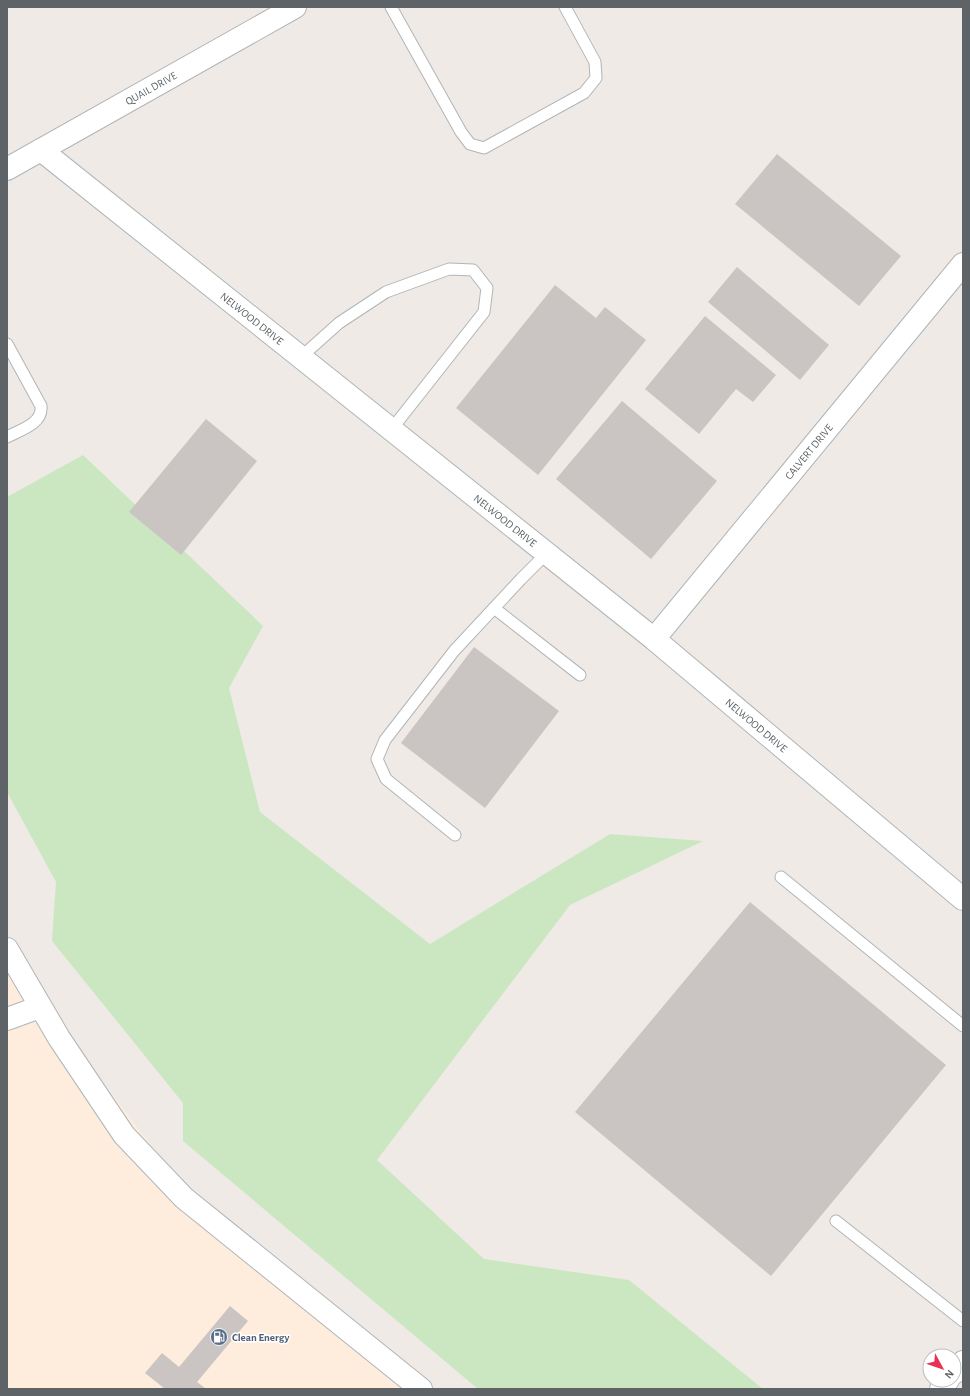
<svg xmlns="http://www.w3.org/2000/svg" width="970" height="1396" viewBox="0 0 970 1396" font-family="'Alegreya Sans',sans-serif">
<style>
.commercial{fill:#feeddc}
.green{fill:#cbe7c2}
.building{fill:#cac5c2}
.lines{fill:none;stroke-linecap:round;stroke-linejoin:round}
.service-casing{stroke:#b0b5b8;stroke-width:13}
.minor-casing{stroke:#b0b5b8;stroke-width:24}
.secondary-casing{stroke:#b1b7ba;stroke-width:24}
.service{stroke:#fff;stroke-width:11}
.minor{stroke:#fff;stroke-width:22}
.secondary{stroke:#fff;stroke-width:22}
.labels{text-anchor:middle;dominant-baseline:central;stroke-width:3;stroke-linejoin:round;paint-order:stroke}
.street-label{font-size:11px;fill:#5d6366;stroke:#fff}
.service-label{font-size:11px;font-weight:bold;fill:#4e5e75;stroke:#fff;text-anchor:start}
</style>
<rect width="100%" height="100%" fill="#efeae5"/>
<polygon class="commercial" points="7,957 186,1191 423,1389 7,1389"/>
<polygon class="green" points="83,455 263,626 229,688 260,812 430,944 610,834 703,841 570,905 377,1160 484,1259 629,1280 763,1389 478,1389 183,1141 183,1103 52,941 56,882 7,792 7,497"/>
<g class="building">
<polygon points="777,154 901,256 859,306 735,204"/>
<polygon points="737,267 829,345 800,380 708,302"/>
<polygon points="555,285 596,318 605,307 646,340 538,475 456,408"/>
<polygon points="705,316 776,375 753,402 736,389 699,434 645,389"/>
<polygon points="622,401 717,481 651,559 556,479"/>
<polygon points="206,419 257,461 181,555 129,512"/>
<polygon points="474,647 559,711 485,808 401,743"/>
<polygon points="750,902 946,1065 771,1276 575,1112"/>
<polygon points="230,1306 248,1321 197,1382 206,1389 165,1389 145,1373 162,1353 179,1367"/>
</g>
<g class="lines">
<g class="service-casing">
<g id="service">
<polyline points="391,7 461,132 470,144 484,148 584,93 596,78 595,62 565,7"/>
<path d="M7,344L41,406C43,424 20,430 7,437"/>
<polyline points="301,357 339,323 386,292 449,269 473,270 487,288 484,312 391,430"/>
<polyline points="494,608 580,675"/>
<polyline points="455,835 386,779 377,759 385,740 454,651 521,579 547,553"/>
<polyline points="781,877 963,1026"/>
<polyline points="836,1221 963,1321"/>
</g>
</g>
<g class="minor-casing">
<g id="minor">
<path id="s1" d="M41,150L654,639L963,899"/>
<path id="s2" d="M7,169L295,7"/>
<path id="s3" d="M654,639L963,264"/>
<polyline points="7,949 59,1038 124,1135 184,1198 421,1389"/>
<polyline points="7,1019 40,1007"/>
</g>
</g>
<g class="secondary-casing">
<g id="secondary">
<polyline points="954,1373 963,1362"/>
<polyline points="941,1389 948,1380"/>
</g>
</g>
<use href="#service" class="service"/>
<use href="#minor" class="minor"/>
<use href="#secondary" class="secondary"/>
</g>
<defs>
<g id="fuel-disc" transform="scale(0.9)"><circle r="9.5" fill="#5c6f8a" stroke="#fff"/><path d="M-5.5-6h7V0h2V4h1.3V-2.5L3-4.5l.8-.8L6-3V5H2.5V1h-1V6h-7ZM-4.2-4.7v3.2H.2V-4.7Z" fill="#fff"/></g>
</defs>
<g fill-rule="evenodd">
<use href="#fuel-disc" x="219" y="1337"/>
</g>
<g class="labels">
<g class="street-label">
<text stroke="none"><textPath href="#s2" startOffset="165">QUAIL DRIVE</textPath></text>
<text stroke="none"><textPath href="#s1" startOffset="270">NELWOOD DRIVE</textPath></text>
<text stroke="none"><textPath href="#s3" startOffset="243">CALVERT DRIVE</textPath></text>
<text stroke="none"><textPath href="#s1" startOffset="594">NELWOOD DRIVE</textPath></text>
<text stroke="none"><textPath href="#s1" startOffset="918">NELWOOD DRIVE</textPath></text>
</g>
<g class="service-label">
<text x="232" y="1337">Clean Energy</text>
</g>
</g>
<rect width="970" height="1396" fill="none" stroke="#5d6366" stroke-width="16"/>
<g transform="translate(942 1368) rotate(130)"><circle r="19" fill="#ffffff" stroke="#bec1c2"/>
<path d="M0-3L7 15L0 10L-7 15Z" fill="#e93253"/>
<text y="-6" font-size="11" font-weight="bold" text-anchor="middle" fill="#5d6366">N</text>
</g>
</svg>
